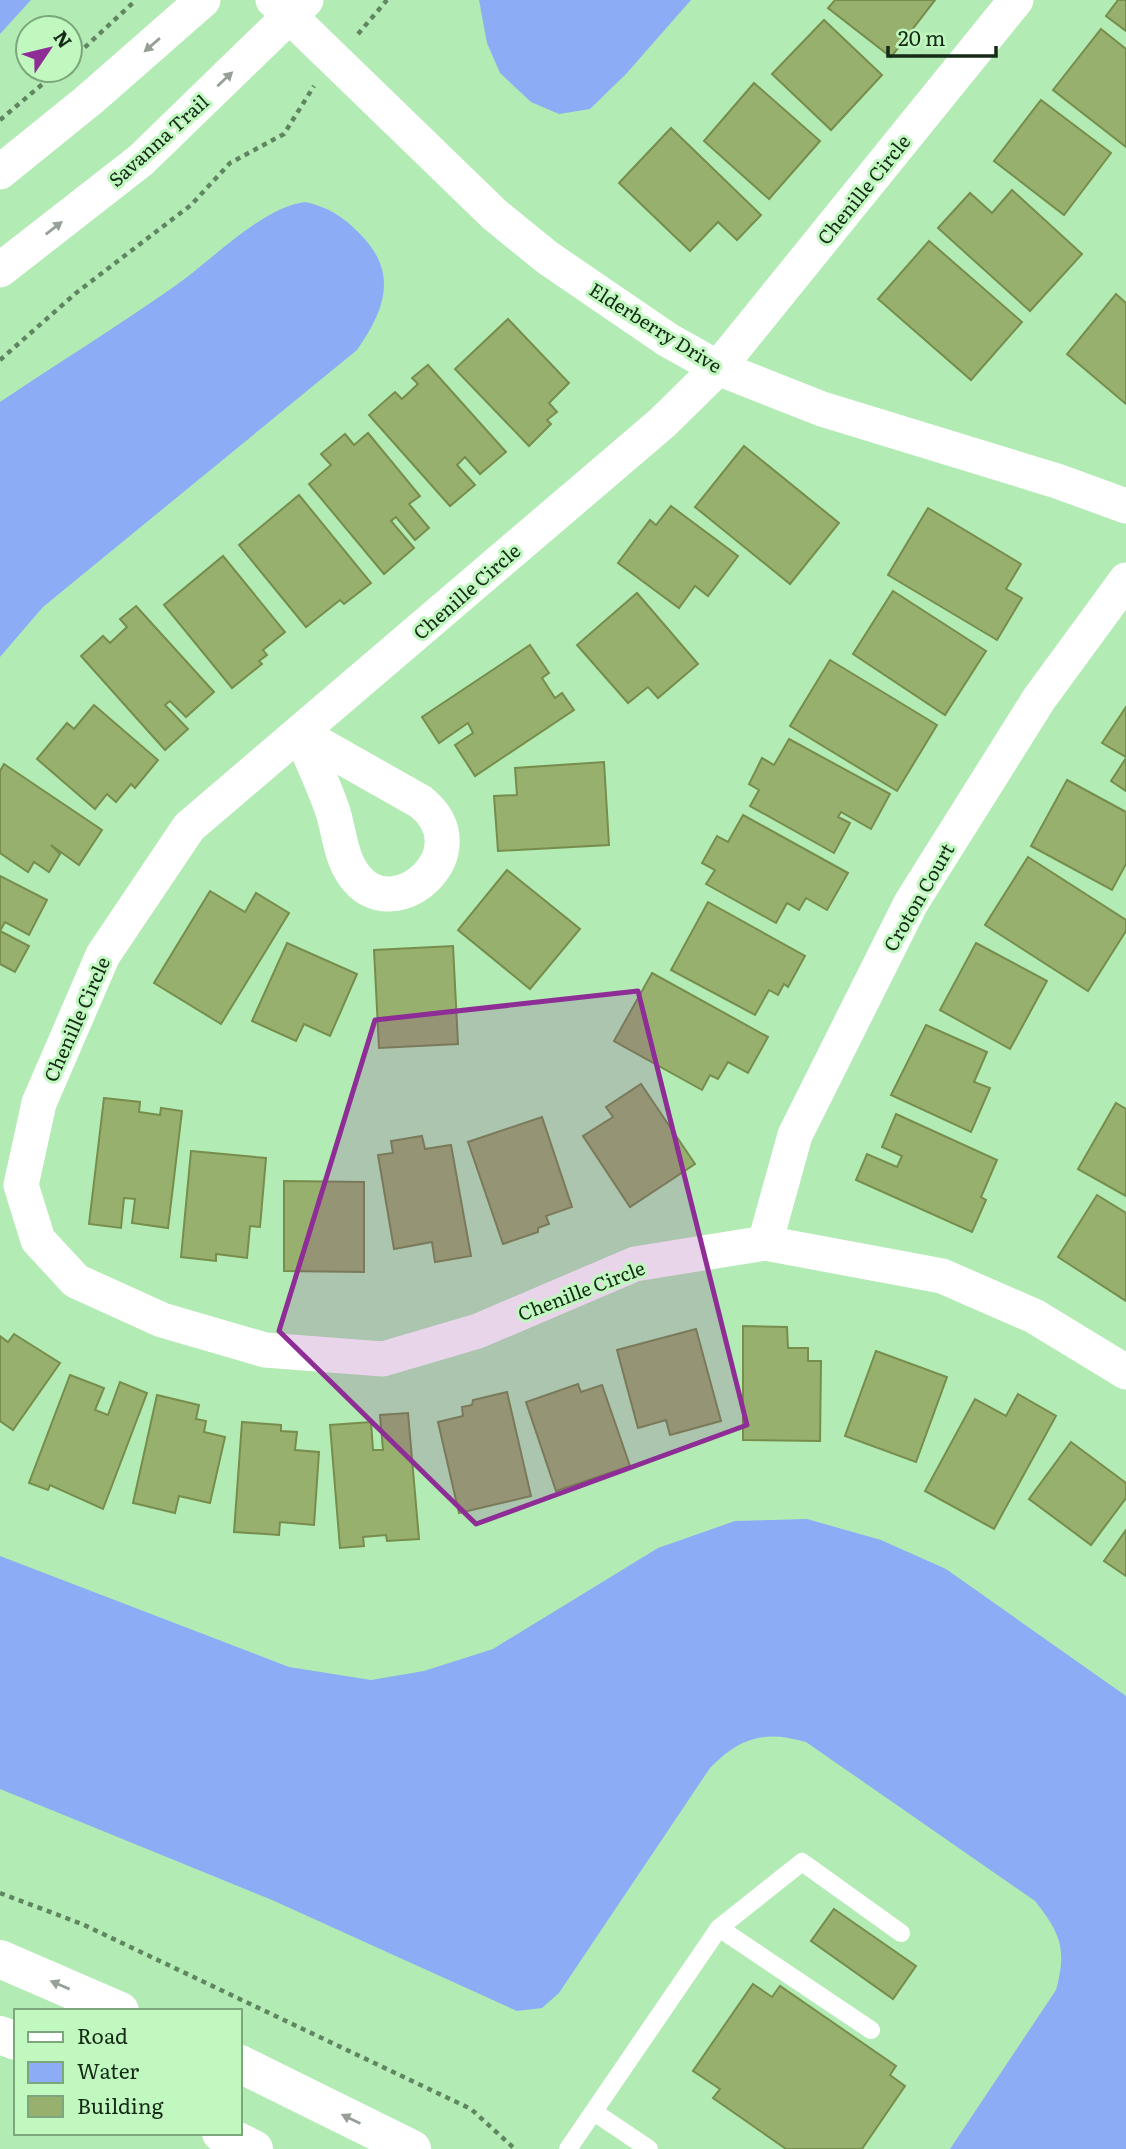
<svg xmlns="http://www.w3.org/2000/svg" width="1126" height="2149" viewBox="0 0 1126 2149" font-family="Literata,serif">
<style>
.water{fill:#8cadf5}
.building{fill:#98b06e;stroke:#768d4c;stroke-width:2}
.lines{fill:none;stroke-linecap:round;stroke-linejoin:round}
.path{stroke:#608661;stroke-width:4.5;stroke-dasharray:5 5;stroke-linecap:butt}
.service{stroke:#fff;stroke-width:18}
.minor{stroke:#fff;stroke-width:35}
.tertiary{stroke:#fff;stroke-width:38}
.oneway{fill:#96a096}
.marked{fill:#8e2d95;fill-opacity:0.2;stroke:#8e2d95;stroke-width:5;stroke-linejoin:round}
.labels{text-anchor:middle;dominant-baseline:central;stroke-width:6;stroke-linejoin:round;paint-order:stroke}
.street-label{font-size:19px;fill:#152b16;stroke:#c0f8c0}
</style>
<rect width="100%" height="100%" fill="#b3ebb4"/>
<g class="water">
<polygon points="0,0 31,0 0,34"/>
<polygon points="479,0 691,0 626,74 590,109 559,114 531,102 500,73 487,43"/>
<path d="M305,202C328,207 344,217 360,234C399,273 385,310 357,350L43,607L0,657V402C58,363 118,326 175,286C212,260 261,208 305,202Z"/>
<path d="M807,1519L881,1540L946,1569L1126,1696V2149H950L1056,1990C1067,1949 1061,1934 1035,1901L806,1742C765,1730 740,1737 710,1768L559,1993L542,2008L517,2011L272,1900L0,1789V1556L289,1667L371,1680L424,1671L493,1649L658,1548L735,1521Z"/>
</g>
<g class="building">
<polygon points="835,0 935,0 891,57 828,8"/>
<polygon points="1118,0 1126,0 1126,31 1106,16"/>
<polygon points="824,20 882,75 831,130 772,74"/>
<polygon points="1101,29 1126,49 1126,147 1053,90"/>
<polygon points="754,83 820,141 769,199 704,141"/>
<polygon points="1041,100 1111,153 1064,215 994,161"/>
<polygon points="671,128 761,215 737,240 718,222 690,251 619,183"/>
<polygon points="1012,190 1082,254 1030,311 938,228 970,193 992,213"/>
<polygon points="929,241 1022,322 971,380 878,299"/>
<polygon points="1116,294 1126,303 1126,404 1067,354"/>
<polygon points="508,319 569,383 549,403 557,412 547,420 551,424 529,446 455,369"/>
<polygon points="428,365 506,452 480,474 465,457 457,465 475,485 450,506 369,415 395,392 402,399 418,384 412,378"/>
<polygon points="368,433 420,496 409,504 429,528 415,540 396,517 391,521 414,548 384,574 309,484 331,465 321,454 345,434 354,445"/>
<polygon points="744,446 839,523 790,584 695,507"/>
<polygon points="299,495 371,583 344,604 340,600 306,627 239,545"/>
<polygon points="671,506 738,556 708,596 695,586 679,608 618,563 650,520 656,525"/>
<polygon points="928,508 1021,564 1006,589 1022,598 997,640 888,575"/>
<polygon points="223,556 285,632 263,650 267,655 259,661 262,664 232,688 164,605"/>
<polygon points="893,591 986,651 945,715 853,654"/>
<polygon points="637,593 698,664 658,698 648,687 628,703 577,645"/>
<polygon points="136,606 214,692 186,717 170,701 165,705 188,729 165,750 81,656 103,636 110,643 127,627 120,619"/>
<polygon points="530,645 549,673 542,678 555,698 562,693 574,710 475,776 455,745 473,733 468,723 439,743 422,717"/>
<polygon points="830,660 937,725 897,791 790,726"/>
<polygon points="94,705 158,760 135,788 131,784 116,802 107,794 95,809 37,759 67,723 74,729"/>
<polygon points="1126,707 1126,757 1102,743"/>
<polygon points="789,739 890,794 871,829 841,812 838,817 850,823 834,853 750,806 759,790 749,784 762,758 774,765"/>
<polygon points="1126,758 1126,791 1111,781"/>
<polygon points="604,762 609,845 498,851 494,796 517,795 515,768"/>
<polygon points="4,764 102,830 79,865 51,845 60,854 49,872 34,862 28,872 0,853 0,771"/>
<polygon points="1067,780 1126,812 1126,864 1112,890 1031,846"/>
<polygon points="743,815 848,873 827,910 806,898 799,910 787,903 776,923 706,884 715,870 702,863 717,836 728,842"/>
<polygon points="1028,857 1126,920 1126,931 1088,991 985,925"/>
<polygon points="507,870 580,929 530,989 458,930"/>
<polygon points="0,876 47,900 29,935 5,922 0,931 29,946 15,972 0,964"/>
<polygon points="210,891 245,912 256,893 289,913 221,1024 154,983"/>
<polygon points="708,902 805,956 788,987 784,984 778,995 769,990 755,1015 671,970"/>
<polygon points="287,943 357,974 330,1036 304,1024 296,1041 252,1021"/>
<polygon points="976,943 1047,981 1010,1049 940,1010"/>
<polygon points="453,946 458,1044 379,1048 374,950"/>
<polygon points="652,973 768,1037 748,1073 728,1062 718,1079 710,1075 702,1090 614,1041"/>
<polygon points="926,1025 987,1052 974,1082 990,1088 971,1132 891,1095"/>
<polygon points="641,1084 695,1164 630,1207 583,1136 613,1117 606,1107"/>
<polygon points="104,1098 140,1102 139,1112 160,1115 161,1108 182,1111 168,1228 132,1223 135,1199 124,1198 121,1228 89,1224"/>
<polygon points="1116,1103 1126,1109 1126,1196 1078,1169"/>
<polygon points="896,1114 997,1160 981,1197 986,1200 972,1232 856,1180 867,1154 897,1167 902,1156 882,1147"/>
<polygon points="542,1117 572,1207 546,1216 549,1224 538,1228 538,1232 503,1244 468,1142"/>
<polygon points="422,1136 425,1149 451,1145 471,1256 435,1262 432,1242 394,1249 378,1155 393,1153 391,1141"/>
<polygon points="191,1151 266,1158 260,1227 250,1226 247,1258 216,1254 216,1261 181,1257"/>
<polygon points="284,1181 364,1182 364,1272 284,1271"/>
<polygon points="1097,1195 1126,1213 1126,1301 1058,1257"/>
<polygon points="743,1326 787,1327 788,1348 808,1348 808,1361 821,1361 820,1441 743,1440"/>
<polygon points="696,1329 721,1421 670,1435 666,1420 638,1428 617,1350"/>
<polygon points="14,1334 60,1363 13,1430 0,1421 0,1336 8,1342"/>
<polygon points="876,1351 947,1377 916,1462 845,1436"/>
<polygon points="70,1375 104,1388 95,1410 108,1415 120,1382 147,1393 103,1509 50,1485 48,1490 29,1483"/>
<polygon points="578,1384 581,1392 602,1385 630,1466 556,1491 526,1402"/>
<polygon points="507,1392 531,1496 459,1513 438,1422 463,1416 462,1407 472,1405 473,1400"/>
<polygon points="1018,1394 1056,1416 994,1529 925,1491 975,1399 1006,1416"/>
<polygon points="157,1395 199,1405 196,1419 206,1421 204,1432 225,1437 210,1503 179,1496 175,1513 133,1503"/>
<polygon points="408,1413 419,1539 387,1541 386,1535 363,1537 364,1546 340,1548 330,1425 371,1422 373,1450 383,1450 380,1415"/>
<polygon points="242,1422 281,1425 281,1431 297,1432 295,1450 319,1452 314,1525 280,1522 279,1535 234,1532"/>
<polygon points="1071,1442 1126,1483 1126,1498 1091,1545 1029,1499"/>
<polygon points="1126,1530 1126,1576 1104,1561"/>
<polygon points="834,1909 916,1966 893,1999 811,1941"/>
<polygon points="753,1984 772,1997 780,1986 896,2066 890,2075 905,2086 862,2149 786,2149 713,2098 720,2089 693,2071"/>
</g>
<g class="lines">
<g class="path">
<polyline points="358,34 387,0"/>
<polyline points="70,61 136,0"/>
<polyline points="0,120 59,70"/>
<polyline points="0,360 76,293 191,205 230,163 284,134 314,86"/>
<polyline points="0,1893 82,1924 471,2109 515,2149"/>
</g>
<g class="service">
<polyline points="719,1928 802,1862 901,1933"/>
<polyline points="594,2112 649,2149"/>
<polyline points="568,2149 719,1928 871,2030"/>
</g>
<g class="minor">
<polyline points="273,0 495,215 548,258 668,340 718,368 822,409 1057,481 1126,506"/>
<polyline points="1016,0 718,368 662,423 189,827 103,955 39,1103 21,1185 38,1240 76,1281 162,1320 265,1350 383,1359 478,1331 635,1264 765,1243 942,1276 1034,1316 1126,1372"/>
<polyline points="0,172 89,100 203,0"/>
<polyline points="0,270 141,160 306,0"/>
<path d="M301,734L421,802C482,852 396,926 357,879C340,860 340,832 332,809C323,783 311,759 301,734Z"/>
<polyline points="765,1243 795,1135 911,903 1039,699 1126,580"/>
</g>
<g class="tertiary">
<polyline points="0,1959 120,2011"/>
<polyline points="0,2035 16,2041"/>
<polyline points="240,2064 412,2149"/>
<polyline points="221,2133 254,2149"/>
</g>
</g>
<defs><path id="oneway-solid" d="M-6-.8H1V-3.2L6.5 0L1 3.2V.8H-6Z" transform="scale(1.75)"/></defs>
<g class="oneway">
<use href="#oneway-solid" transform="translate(152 45) rotate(139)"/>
<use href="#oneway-solid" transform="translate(225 79) rotate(-43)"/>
<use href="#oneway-solid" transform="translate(54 228) rotate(-38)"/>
<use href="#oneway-solid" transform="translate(60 1985) rotate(-157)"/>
<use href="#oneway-solid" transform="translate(351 2119) rotate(-154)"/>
</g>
<path class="marked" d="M638,991L747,1425L476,1524L279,1331L375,1020Z"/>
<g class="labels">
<g class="street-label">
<text transform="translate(158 140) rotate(-42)">Savanna Trail</text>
<text transform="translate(863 189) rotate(-51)">Chenille Circle</text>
<text transform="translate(656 327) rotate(32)">Elderberry Drive</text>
<text transform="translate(466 591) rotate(-41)">Chenille Circle</text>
<text transform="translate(918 897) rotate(-60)">Croton Court</text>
<text transform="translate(76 1019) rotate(-66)">Chenille Circle</text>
<text transform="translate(581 1290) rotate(-21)">Chenille Circle</text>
</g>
</g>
<rect x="14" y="2009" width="228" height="126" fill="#c0f8c0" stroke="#7ca67c" stroke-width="2"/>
<rect x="28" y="2032" width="35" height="10" fill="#ffffff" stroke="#7ca67c" stroke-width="2"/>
<text x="77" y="2044" font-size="21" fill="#152b16">Road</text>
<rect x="28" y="2062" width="35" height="21" fill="#8cadf5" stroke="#7ca67c" stroke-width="2"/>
<text x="77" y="2079" font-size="21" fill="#152b16">Water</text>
<rect x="28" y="2096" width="35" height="21" fill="#98b06e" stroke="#7ca67c" stroke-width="2"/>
<text x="77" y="2114" font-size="21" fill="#152b16">Building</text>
<g transform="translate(49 49) rotate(55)"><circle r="33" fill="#c0f8c0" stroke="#7ca67c" stroke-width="2"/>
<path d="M0-5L12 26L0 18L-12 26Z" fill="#8e2d95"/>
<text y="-10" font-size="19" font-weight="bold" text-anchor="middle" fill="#152b16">N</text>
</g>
<path d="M888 46v10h108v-10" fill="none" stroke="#152b16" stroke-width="3.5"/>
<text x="898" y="46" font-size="21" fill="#152b16" stroke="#c0f8c0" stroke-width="5" paint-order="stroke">20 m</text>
</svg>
